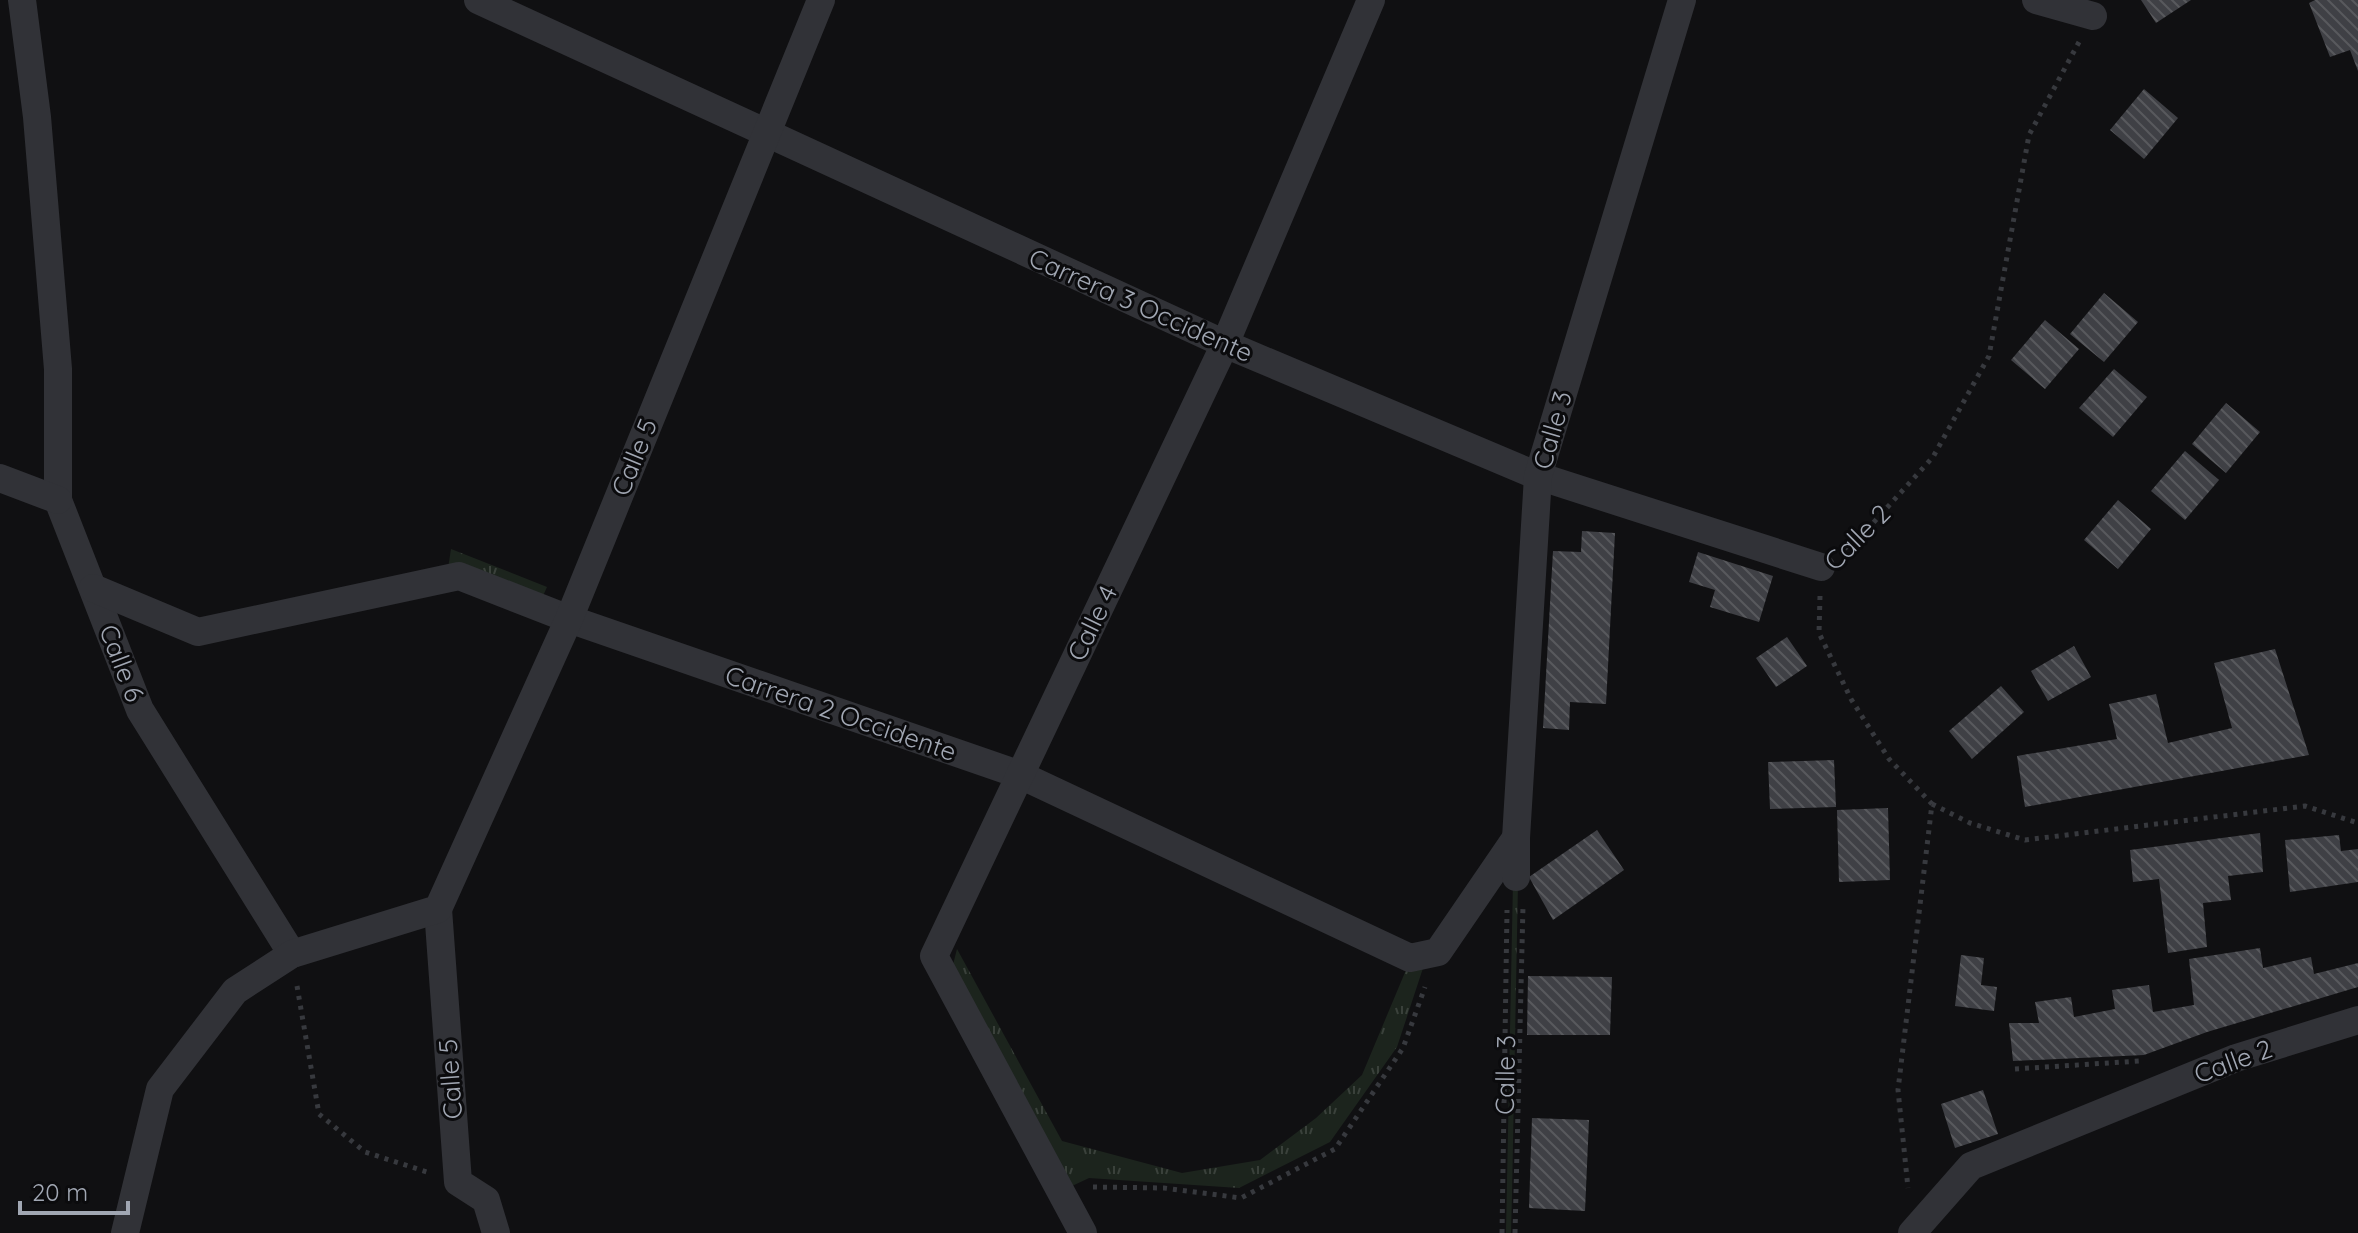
<svg xmlns="http://www.w3.org/2000/svg" width="2358" height="1233" viewBox="0 0 2358 1233" font-family="Quicksand,sans-serif">
<style>
.grass{fill:url(#grass-tufts)}
.building{fill:url(#building-back-hatch)}
.lines{fill:none;stroke-linecap:round;stroke-linejoin:round}
.path{stroke:#37393e;stroke-width:5;stroke-dasharray:4 6;stroke-linecap:butt}
.minor{stroke:#313237;stroke-width:28}
.labels{text-anchor:middle;dominant-baseline:central;stroke-width:6;stroke-linejoin:round;paint-order:stroke}
.street-label{font-size:26px;fill:#a1a7b3;stroke:#0b0b0d}
</style>
<defs>
<pattern id="grass-tufts" width="24" height="20" patternUnits="userSpaceOnUse" patternTransform="scale(2)"><rect width="24" height="20" fill="#1c241d"/><path d="M3 7l-1-3M5 7V3M7 7l1-3M15 17l-1-3M17 17v-4M19 17l1-3" fill="none" stroke="#3a413b"/></pattern>
<pattern id="building-back-hatch" width="6" height="6" patternUnits="userSpaceOnUse" patternTransform="scale(2)"><rect width="6" height="6" fill="#3f4045"/><path d="M-1 5l2 2M0 0l6 6M5-1l2 2" fill="none" stroke="#58595d"/></pattern>
</defs>
<rect width="100%" height="100%" fill="#101012"/>
<g class="grass">
<polygon points="451,549 547,587 542,598 448,569"/>
<polygon points="1513,882 1518,882 1512,1194 1511,1233 1506,1233"/>
<polygon points="957,949 1062,1141 1182,1173 1260,1160 1316,1118 1362,1075 1406,970 1425,962 1397,1047 1330,1142 1239,1188 1089,1178 1072,1186 953,965"/>
</g>
<g class="building">
<polygon points="2141,0 2191,0 2156,23"/>
<polygon points="2315,0 2358,0 2358,71 2350,50 2330,57 2309,3"/>
<polygon points="2144,89 2178,118 2144,159 2110,130"/>
<polygon points="2104,293 2138,322 2104,362 2070,334"/>
<polygon points="2045,320 2079,349 2045,389 2011,360"/>
<polygon points="2114,369 2147,397 2113,437 2079,408"/>
<polygon points="2226,403 2260,432 2226,473 2192,444"/>
<polygon points="2185,451 2219,480 2185,520 2151,491"/>
<polygon points="2118,500 2151,529 2118,569 2084,540"/>
<polygon points="1582,531 1615,533 1606,704 1570,702 1569,730 1543,728 1553,551 1581,552"/>
<polygon points="1698,552 1773,576 1759,622 1710,607 1715,590 1689,582"/>
<polygon points="1787,637 1807,666 1776,687 1756,658"/>
<polygon points="2074,646 2091,677 2048,701 2031,671"/>
<polygon points="2275,649 2309,755 2025,807 2017,756 2117,739 2109,704 2156,694 2168,743 2232,728 2214,663"/>
<polygon points="2001,686 2024,712 1972,759 1949,731"/>
<polygon points="1834,760 1836,807 1770,809 1768,762"/>
<polygon points="1888,808 1890,880 1839,882 1837,810"/>
<polygon points="1597,830 1624,870 1553,920 1529,877"/>
<polygon points="2260,833 2263,872 2228,876 2231,900 2203,903 2207,947 2168,953 2159,879 2133,882 2130,850"/>
<polygon points="2339,835 2341,851 2358,849 2358,882 2290,892 2285,840"/>
<polygon points="2260,948 2263,968 2311,957 2314,974 2358,963 2358,987 2207,1032 2144,1055 2013,1061 2009,1023 2039,1023 2035,1002 2071,997 2074,1017 2115,1009 2112,990 2149,985 2153,1012 2194,1005 2189,959"/>
<polygon points="1961,955 1984,958 1981,985 1997,987 1994,1011 1955,1006"/>
<polygon points="1528,976 1612,977 1610,1035 1527,1035"/>
<polygon points="1983,1090 1998,1134 1955,1148 1941,1104"/>
<polygon points="1532,1118 1589,1120 1585,1211 1529,1208"/>
</g>
<g class="lines">
<g class="path">
<polyline points="1844,549 1864,533 1933,457 1989,356 2029,135 2079,42"/>
<polyline points="1820,596 1819,633 1851,699 1889,759 1932,804 1898,1090 1908,1188"/>
<polyline points="1932,804 1970,823 2025,840 2305,806 2358,823"/>
<polyline points="297,986 319,1114 365,1152 427,1172"/>
<polyline points="2015,1069 2139,1061"/>
<polyline points="1093,1187 1164,1188 1241,1198 1335,1149 1403,1048 1425,987"/>
<polyline points="1502,1233 1507,910"/>
<polyline points="1515,1233 1523,906"/>
</g>
<g class="minor">
<polyline points="22,0 37,117 58,369 58,500 140,710 292,954"/>
<polyline points="478,0 1225,344 1538,476 1821,567"/>
<polyline points="2036,0 2093,16"/>
<polyline points="0,478 58,500"/>
<polyline points="93,588 198,632 459,576 569,619 1018,774 1410,958 1438,952 1516,838"/>
<polyline points="1516,877 1516,838 1538,476 1682,0"/>
<polyline points="438,909 458,1182 486,1200 496,1233"/>
<polyline points="125,1233 160,1089 235,991 292,954 438,909 569,619 821,0"/>
<polyline points="1083,1233 934,956 1225,344 1371,0"/>
<polyline points="1912,1233 1971,1166 2236,1058 2358,1020"/>
</g>
</g>
<g class="labels">
<g class="street-label">
<text transform="translate(1141 305) rotate(24)">Carrera 3 Occidente</text>
<text transform="translate(1552 430) rotate(-74)">Calle 3</text>
<text transform="translate(634 457) rotate(-68)">Calle 5</text>
<text transform="translate(1857 537) rotate(-45)">Calle 2</text>
<text transform="translate(1092 623) rotate(-64)">Calle 4</text>
<text transform="translate(122 663) rotate(69)">Calle 6</text>
<text transform="translate(841 713) rotate(19)">Carrera 2 Occidente</text>
<text transform="translate(2233 1061) rotate(-20)">Calle 2</text>
<text transform="translate(1505 1075) rotate(-89)">Calle 3</text>
<text transform="translate(450 1079) rotate(-94)">Calle 5</text>
</g>
</g>
<path d="M20 1201v12h108v-12" fill="none" stroke="#a1a7b3" stroke-width="4"/>
<text x="32" y="1201" font-size="24" fill="#a1a7b3" stroke="#0b0b0d" stroke-width="6" paint-order="stroke">20 m</text>
</svg>
